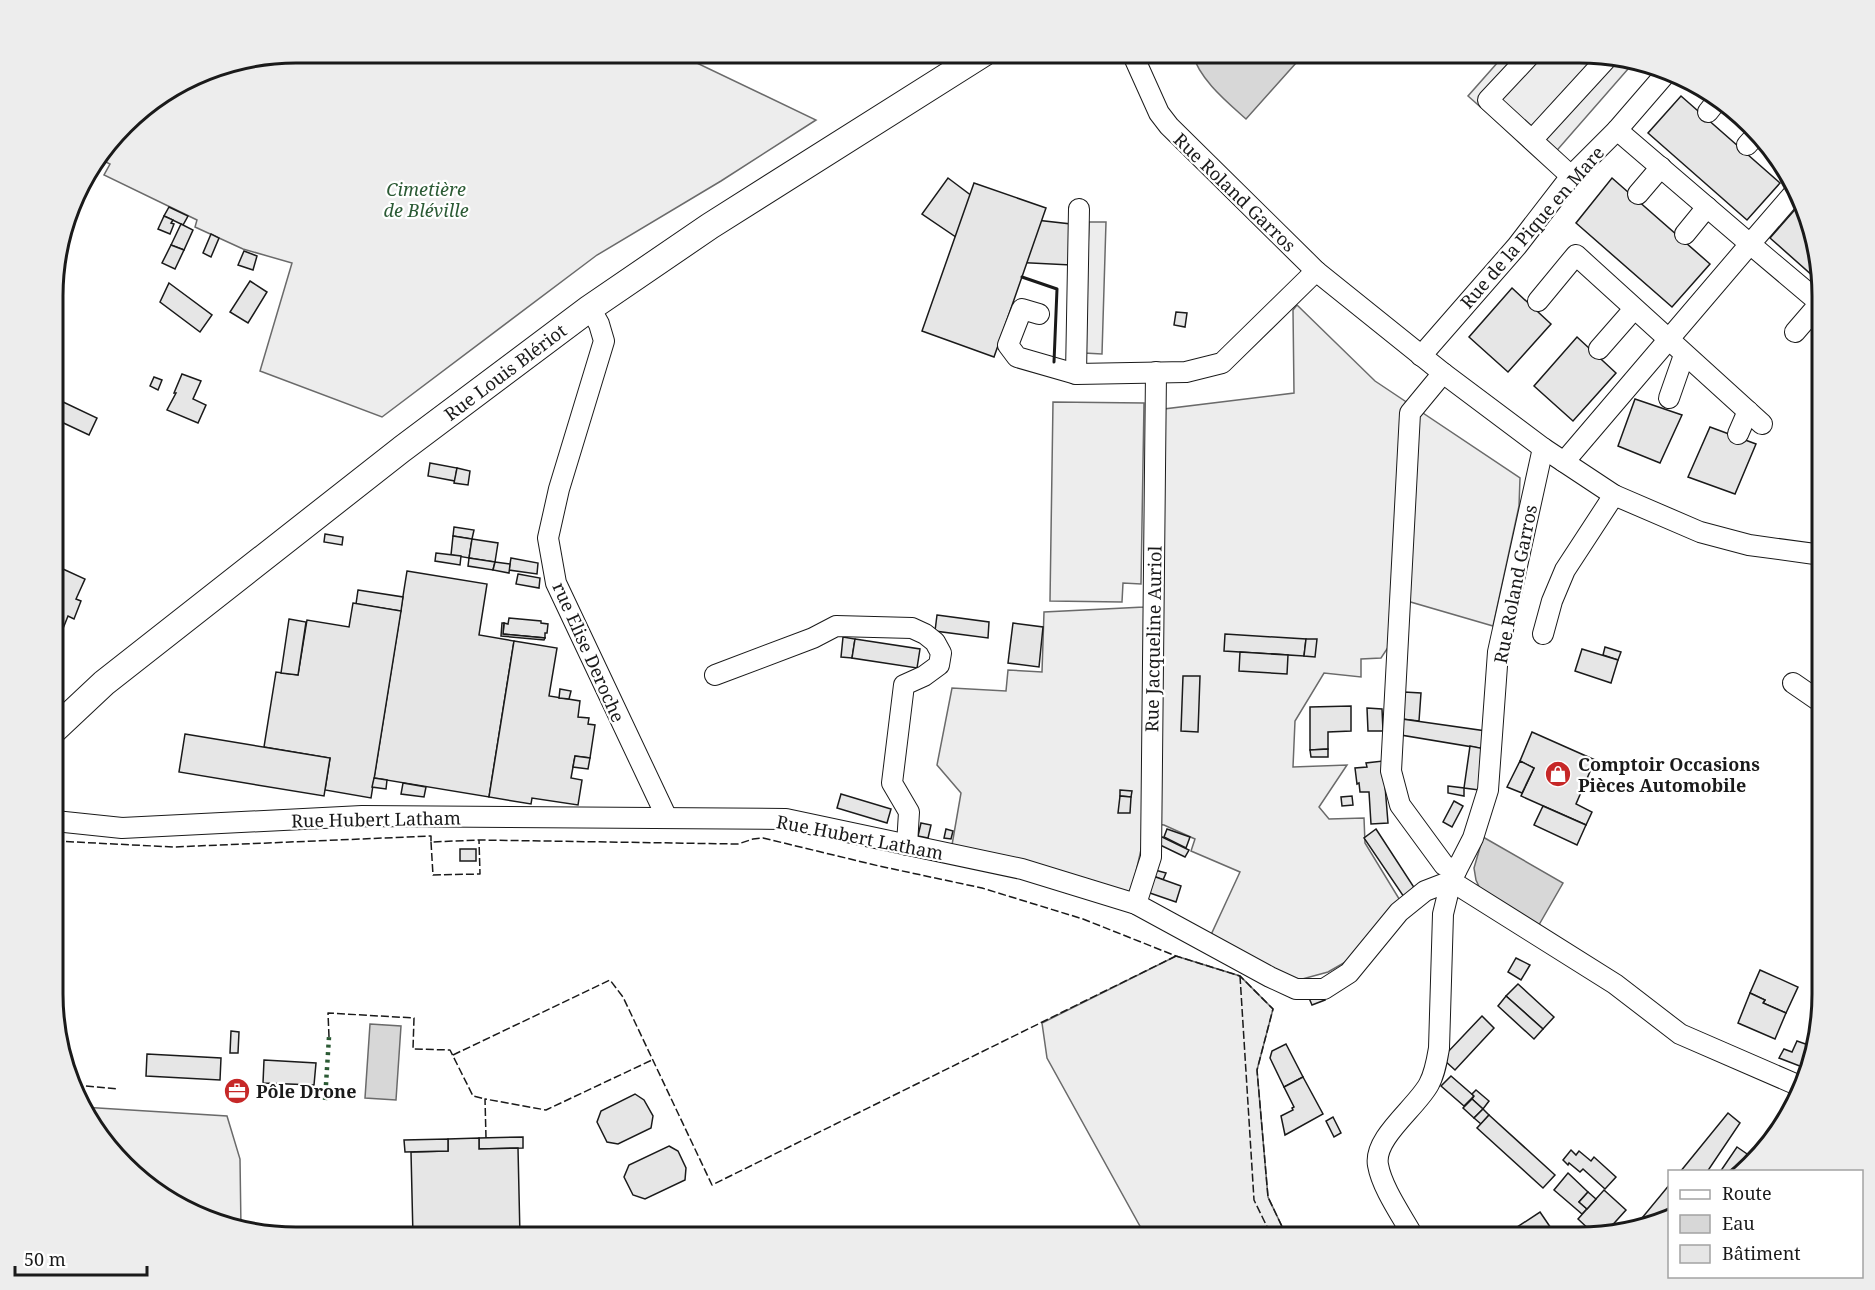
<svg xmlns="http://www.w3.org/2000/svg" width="1875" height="1290" viewBox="0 0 1875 1290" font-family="'Noto Serif',serif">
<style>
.built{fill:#ededed;stroke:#6a6a6a;stroke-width:1.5}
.water{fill:#d7d7d7;stroke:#6a6a6a;stroke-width:1.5}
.building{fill:#e6e6e6;stroke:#1a1a1a;stroke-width:1.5}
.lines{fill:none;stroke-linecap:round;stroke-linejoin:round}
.minor-casing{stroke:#1a1a1a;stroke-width:22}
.major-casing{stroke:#1a1a1a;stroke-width:28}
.minor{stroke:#fff;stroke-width:20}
.major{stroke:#fff;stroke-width:26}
.hedge{stroke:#2b5a34;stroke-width:4.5;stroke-dasharray:3 4.5;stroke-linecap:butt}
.fence{stroke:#1a1a1a;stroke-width:1.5;stroke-dasharray:8 3;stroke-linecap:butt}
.wall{stroke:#1a1a1a;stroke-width:3}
.labels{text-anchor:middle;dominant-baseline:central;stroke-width:4.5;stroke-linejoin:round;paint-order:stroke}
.park-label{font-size:18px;font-style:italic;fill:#2b5a34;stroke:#fff}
.street-label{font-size:18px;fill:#1a1a1a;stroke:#fff}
.poi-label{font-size:18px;font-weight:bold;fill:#1a1a1a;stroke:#fff;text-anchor:start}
.rim{fill:none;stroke:#1a1a1a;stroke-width:3}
</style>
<rect width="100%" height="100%" fill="#fff"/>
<g class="built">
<polygon points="296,53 676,53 816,120 721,181 597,255 382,417 260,371 292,263 243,249 195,227 197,220 104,175 110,164 100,159 135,113 203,71"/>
<polygon points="1506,53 1595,53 1635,61 1545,164 1468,96"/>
<polygon points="1089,222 1106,222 1102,354 1084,353"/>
<polygon points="1297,305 1375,381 1520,478 1519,506 1493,626 1407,601 1391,643 1381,658 1361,659 1361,677 1324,673 1295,721 1293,767 1347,765 1319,807 1329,819 1364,818 1365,843 1401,902 1349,960 1328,972 1295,981 1210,937 1240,872 1191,851 1195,839 1164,825 1147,823 1131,894 952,845 961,793 937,765 952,688 1006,691 1008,670 1042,672 1044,612 1144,607 1164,409 1294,393 1293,310"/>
<polygon points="1053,402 1144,403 1141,584 1123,583 1122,602 1050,601"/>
<polygon points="1176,956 1240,976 1273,1009 1257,1070 1268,1197 1287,1237 1146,1237 1047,1058 1042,1023"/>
<polygon points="82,1107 227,1116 240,1159 241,1229 217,1224 148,1187 85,1116"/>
</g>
<g class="water">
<path d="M1192,53H1305L1246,119C1226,101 1200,80 1192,53Z"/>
<polygon points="1483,837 1563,883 1536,930 1481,891 1476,880 1474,868"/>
<polygon points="370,1024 401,1026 396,1100 365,1098"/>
</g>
<g class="building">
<polygon points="1681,96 1780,183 1747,220 1648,133"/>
<polygon points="948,178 988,208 1018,218 1071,224 1071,265 1011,262 994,302 959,289 969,246 922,214"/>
<polygon points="1612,178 1710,264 1672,307 1576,223"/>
<polygon points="974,183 1046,208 994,357 922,331"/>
<polygon points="1799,205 1822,280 1822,284 1770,238"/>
<polygon points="169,207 188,216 183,225 164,216"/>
<polygon points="164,216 173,220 171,223 174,224 170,234 158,229"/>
<polygon points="181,224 193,230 184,250 171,245"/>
<polygon points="211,234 219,238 211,257 203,253"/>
<polygon points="171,245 184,250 175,269 162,263"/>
<polygon points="244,251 257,256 253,270 238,265"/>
<polygon points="250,281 267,292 248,323 230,312"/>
<polygon points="169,283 212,315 200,332 160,302"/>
<polygon points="1512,288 1551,324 1508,372 1469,337"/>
<polygon points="1176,312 1187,313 1185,327 1174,325"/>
<polygon points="1577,337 1616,373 1573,421 1534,386"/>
<polygon points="182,374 201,381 193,399 206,405 198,423 167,410 176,393 174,393"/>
<polygon points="154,377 162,380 158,390 150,386"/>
<polygon points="1635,399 1682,415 1660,463 1618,446"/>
<polygon points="61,401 97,418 89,435 55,419"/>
<polygon points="1710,427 1756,444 1735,494 1688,477"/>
<polygon points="430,463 457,468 455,481 428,476"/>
<polygon points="457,468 470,471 468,485 454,483"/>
<polygon points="454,527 474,530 472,539 453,536"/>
<polygon points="325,534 343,537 342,545 324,542"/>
<polygon points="453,536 472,539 469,558 451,555"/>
<polygon points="472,539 498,543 495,562 469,558"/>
<polygon points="436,553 461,556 460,565 435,561"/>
<polygon points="469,558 495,562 493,570 468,566"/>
<polygon points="511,558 538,563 537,574 509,570"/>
<polygon points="495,562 510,564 509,573 493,570"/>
<polygon points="63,569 85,579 76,599 81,601 74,619 68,616 60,636 55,634 55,590"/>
<polygon points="407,571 487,584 479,635 514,641 489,797 374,778"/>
<polygon points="518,574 540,578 539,588 516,584"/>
<polygon points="358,590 403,597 401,611 356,604"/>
<polygon points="353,603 401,611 371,798 325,790 330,758 264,747 276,672 298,675 307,620 349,627"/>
<polygon points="937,615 989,622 988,638 935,631"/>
<polygon points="509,618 541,621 541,623 548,624 547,633 545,633 545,638 503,634 504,623 508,624"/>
<polygon points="289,619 306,622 298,675 281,673"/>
<polygon points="502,623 504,623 503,634 545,638 544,640 501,636"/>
<polygon points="1013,623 1043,627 1039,667 1008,663"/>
<polygon points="1225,634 1306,639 1304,656 1224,651"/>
<polygon points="843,637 855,639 852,658 841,657"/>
<polygon points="855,639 920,649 917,668 852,658"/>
<polygon points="1306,639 1317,639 1315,657 1304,656"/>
<polygon points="514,641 557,648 549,696 580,701 578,717 589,718 588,724 595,725 590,758 575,756 571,778 582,780 578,805 532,798 531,804 489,797"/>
<polygon points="1605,647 1621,652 1618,660 1603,655"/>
<polygon points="1582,649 1618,660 1611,683 1575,671"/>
<polygon points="1240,652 1288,655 1287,674 1239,671"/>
<polygon points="1183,676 1200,676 1198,732 1181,731"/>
<polygon points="560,689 571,691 569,699 559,698"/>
<polygon points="1404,692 1421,693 1419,721 1402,719"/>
<polygon points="1351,706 1351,731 1328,732 1328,749 1310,750 1310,707"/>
<polygon points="1367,708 1382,709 1383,731 1368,731"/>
<polygon points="1402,719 1486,731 1485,749 1401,735"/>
<polygon points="1532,732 1595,760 1576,804 1592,812 1586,825 1521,796 1534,768 1520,761"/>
<polygon points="185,734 330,758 324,796 179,772"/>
<polygon points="1470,746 1485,749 1479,790 1464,788"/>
<polygon points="1328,749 1328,757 1311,757 1310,750"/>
<polygon points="575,756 590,758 588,769 573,767"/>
<polygon points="1383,761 1388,823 1371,824 1369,792 1360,792 1359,783 1357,784 1355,768 1367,767 1366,763"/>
<polygon points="1520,761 1534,768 1522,793 1507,787"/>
<polygon points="374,778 387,780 386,789 372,787"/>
<polygon points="403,783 426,787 424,797 401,794"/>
<polygon points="1448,786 1464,788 1464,796 1448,793"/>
<polygon points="1120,790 1132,791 1131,797 1120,796"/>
<polygon points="841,794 891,809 887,823 837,808"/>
<polygon points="1120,796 1131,797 1130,813 1118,813"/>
<polygon points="1352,796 1353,805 1342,806 1341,797"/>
<polygon points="1454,801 1463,806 1452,827 1443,822"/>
<polygon points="1543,806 1586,825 1577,845 1534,825"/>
<polygon points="921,823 931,825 928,838 918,836"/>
<polygon points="946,829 953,831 951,839 944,838"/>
<polygon points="1167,829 1190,837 1186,848 1164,837"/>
<polygon points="1376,829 1417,892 1406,900 1364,838"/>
<polygon points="1158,835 1189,850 1185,857 1158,844"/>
<rect x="460" y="849" width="16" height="12"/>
<polygon points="1155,870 1166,873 1163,880 1153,876"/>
<polygon points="1153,876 1181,886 1176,902 1147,892"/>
<polygon points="1516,958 1530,965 1521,980 1508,972"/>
<polygon points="1760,970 1798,987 1786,1013 1763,1003 1765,1000 1750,993"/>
<polygon points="1518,984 1554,1017 1543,1029 1506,996"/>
<polygon points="1322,993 1325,1000 1312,1005 1309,998"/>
<polygon points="1750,993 1765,1000 1763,1003 1786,1013 1775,1039 1738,1023"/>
<polygon points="1506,996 1543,1029 1534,1039 1498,1006"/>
<polygon points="1482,1016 1494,1028 1455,1070 1444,1060 1445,1055"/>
<polygon points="231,1031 239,1032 238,1053 230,1053"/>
<polygon points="1797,1041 1814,1047 1810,1070 1779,1058 1784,1049 1792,1052"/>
<polygon points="1286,1044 1303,1077 1284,1087 1270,1058 1272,1051"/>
<polygon points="147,1054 221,1058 220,1080 146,1076"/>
<polygon points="264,1060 316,1063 314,1085 263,1083"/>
<polygon points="1451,1076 1474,1096 1464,1106 1441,1086"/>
<polygon points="1303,1077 1323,1114 1285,1135 1281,1116 1293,1110 1292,1108 1294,1107 1284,1087"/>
<polygon points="1476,1090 1489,1101 1483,1109 1472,1099 1474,1096 1472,1094"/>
<polygon points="635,1094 644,1100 653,1116 651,1128 618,1144 607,1142 597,1122 601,1111"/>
<polygon points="1472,1099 1483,1109 1474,1118 1463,1108"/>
<polygon points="1483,1109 1489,1115 1481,1124 1474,1118"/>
<polygon points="1728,1113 1740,1123 1707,1172 1680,1172"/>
<polygon points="1489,1115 1555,1175 1543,1188 1477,1128"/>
<polygon points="1333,1117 1341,1133 1334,1137 1326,1121"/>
<polygon points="523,1137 523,1148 479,1149 479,1138"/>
<polygon points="479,1138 479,1149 518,1148 520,1237 413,1237 411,1152 448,1151 448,1139"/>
<polygon points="448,1139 448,1151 405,1152 404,1140"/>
<polygon points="669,1146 678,1151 686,1168 685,1180 645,1199 633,1195 624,1177 629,1165"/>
<polygon points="1737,1147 1753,1158 1737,1172 1720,1172"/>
<polygon points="1571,1150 1576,1155 1579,1151 1591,1161 1594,1157 1616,1177 1605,1189 1583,1169 1580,1172 1569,1163 1568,1165 1563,1160"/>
<polygon points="1568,1173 1588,1192 1579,1202 1587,1209 1582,1214 1554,1190"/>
<polygon points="1670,1184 1670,1211 1664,1218 1637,1224"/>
<polygon points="1604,1190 1626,1210 1607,1231 1594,1234 1578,1219"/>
<polygon points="1588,1192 1596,1199 1587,1209 1579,1202"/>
<polygon points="1540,1212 1557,1237 1502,1237"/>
<polygon points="412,1228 413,1231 400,1231 401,1237 276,1236 276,1231"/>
<polygon points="400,1231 413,1231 413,1237 401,1237"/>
</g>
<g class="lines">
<g class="minor-casing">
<g id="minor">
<polyline points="1132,53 1159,113 1169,126 1316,271 1443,373 1543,448 1614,495 1700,532 1749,545 1822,555"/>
<polyline points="1532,53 1488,100 1571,176"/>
<polyline points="1708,112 1719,98"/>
<polyline points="1532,140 1609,56"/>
<polyline points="1747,145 1756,135"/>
<polyline points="1795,192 1750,244 1820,303 1795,332"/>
<polyline points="1638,194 1661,167"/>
<polyline points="1685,234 1707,207"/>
<polyline points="1538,301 1576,255 1762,424"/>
<polyline points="590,308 599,324 604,341 559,489 548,538 556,583 667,818"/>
<polyline points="1039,314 1022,309 1008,345 1017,357 1076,374 1186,372 1222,363 1316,271"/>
<polyline points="1599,349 1634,309"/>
<polyline points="1421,356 1517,246 1571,176 1617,130 1668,71"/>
<polyline points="1443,373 1410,413 1391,771 1400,805 1444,865 1456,871"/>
<polyline points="1076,374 1079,209"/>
<polyline points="1669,398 1684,355"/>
<polyline points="1738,434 1748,411"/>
<polyline points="1543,448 1498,652 1488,790 1473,838 1451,881 1615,984 1680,1034 1802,1087"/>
<polyline points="1564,462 1750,244 1617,130"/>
<polyline points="1543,634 1552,601 1565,570 1614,495"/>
<polyline points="715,675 813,638 836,626 912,628 925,634 935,642 941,653 939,665 924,676 904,685 892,783 909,812 907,845"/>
<polyline points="1793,683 1822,703"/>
<polyline points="55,821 122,828 362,816 786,819 1022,869 1136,904 1270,977 1296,989 1324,989 1349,973 1399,912 1425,891 1451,881"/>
<polyline points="1136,904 1151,857 1156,372"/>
<path d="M1413,1236C1402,1216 1382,1188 1378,1165C1373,1138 1417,1107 1429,1084C1435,1073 1437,1060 1439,1048L1443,914L1451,881"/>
</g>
</g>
<g class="major-casing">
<polyline id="major" points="55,729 104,683 402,449 590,308 710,226 984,53"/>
</g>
<use href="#minor" class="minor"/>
<use href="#major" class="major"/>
<polyline class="hedge" points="325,1100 329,1037"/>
<g class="fence">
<polyline points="55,841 173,847 431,836 431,842 479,840 738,844 753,839 763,838 879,866 982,888 1083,919 1176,956 1240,976 1273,1009 1257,1070 1268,1197 1287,1237"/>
<polyline points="431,842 433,875 480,874 479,840"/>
<polyline points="1240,976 1254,1200 1272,1237"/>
<polyline points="329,1037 328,1013 414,1018 413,1049 450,1050 473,1096 485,1099"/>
<polyline points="453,1055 610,980 623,997 712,1185 1176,956"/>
<polyline points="75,1085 118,1089"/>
<polyline points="486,1138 485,1099 546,1110 652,1060"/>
</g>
<polyline class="wall" points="1022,277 1057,289 1054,362"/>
</g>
<defs>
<g id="shop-disc" transform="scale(1.35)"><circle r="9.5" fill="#c62828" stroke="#fff"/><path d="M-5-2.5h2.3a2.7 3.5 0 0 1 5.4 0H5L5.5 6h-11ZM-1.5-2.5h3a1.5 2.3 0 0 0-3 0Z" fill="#fff"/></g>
<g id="office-disc" transform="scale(1.35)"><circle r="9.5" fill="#c62828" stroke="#fff"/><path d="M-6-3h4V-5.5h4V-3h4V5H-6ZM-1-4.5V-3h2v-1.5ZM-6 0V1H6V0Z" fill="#fff"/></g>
</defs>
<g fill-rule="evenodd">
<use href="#shop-disc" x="1558" y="774"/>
<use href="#office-disc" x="237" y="1091"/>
</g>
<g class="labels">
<g class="park-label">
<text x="426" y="189">Cimetière<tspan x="426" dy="21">de Bléville</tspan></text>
</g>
<g class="street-label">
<text transform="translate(1235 192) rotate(44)">Rue Roland Garros</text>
<text transform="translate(1532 227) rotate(-49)">Rue de la Pique en Mare</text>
<text transform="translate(505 372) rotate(-37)">Rue Louis Blériot</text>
<text transform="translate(1515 584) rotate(-79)">Rue Roland Garros</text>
<text transform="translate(1153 639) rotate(-89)">Rue Jacqueline Auriol</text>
<text transform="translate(589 652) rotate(66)">rue Elise Deroche</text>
<text transform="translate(376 819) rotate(-1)">Rue Hubert Latham</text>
<text transform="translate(860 837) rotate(11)">Rue Hubert Latham</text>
</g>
<g class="poi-label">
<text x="1578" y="764">Comptoir Occasions<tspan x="1578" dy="21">Pièces Automobile</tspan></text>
<text x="256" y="1091">Pôle Drone</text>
</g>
</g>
<path d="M0 0H1875V1290H0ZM296 63H1579A233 233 0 0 1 1812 296V994A233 233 0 0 1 1579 1227H296A233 233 0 0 1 63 994V296A233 233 0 0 1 296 63Z" fill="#ededed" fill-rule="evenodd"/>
<path class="rim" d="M296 63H1579A233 233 0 0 1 1812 296V994A233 233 0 0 1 1579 1227H296A233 233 0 0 1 63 994V296A233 233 0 0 1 296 63Z"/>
<rect x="1668" y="1170" width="195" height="108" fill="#ffffff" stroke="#a3a3a3" stroke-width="1.5"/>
<rect x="1680" y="1190" width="30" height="9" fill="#ffffff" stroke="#a3a3a3" stroke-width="1.5"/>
<text x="1722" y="1200" font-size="18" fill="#1a1a1a">Route</text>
<rect x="1680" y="1215" width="30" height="18" fill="#d7d7d7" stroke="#a3a3a3" stroke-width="1.5"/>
<text x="1722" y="1230" font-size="18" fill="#1a1a1a">Eau</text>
<rect x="1680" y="1245" width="30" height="18" fill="#e6e6e6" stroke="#a3a3a3" stroke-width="1.5"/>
<text x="1722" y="1260" font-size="18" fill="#1a1a1a">Bâtiment</text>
<path d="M15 1266v9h132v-9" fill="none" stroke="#1a1a1a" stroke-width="3"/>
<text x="24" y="1266" font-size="18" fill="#1a1a1a" stroke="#ffffff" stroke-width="4.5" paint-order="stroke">50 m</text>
</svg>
